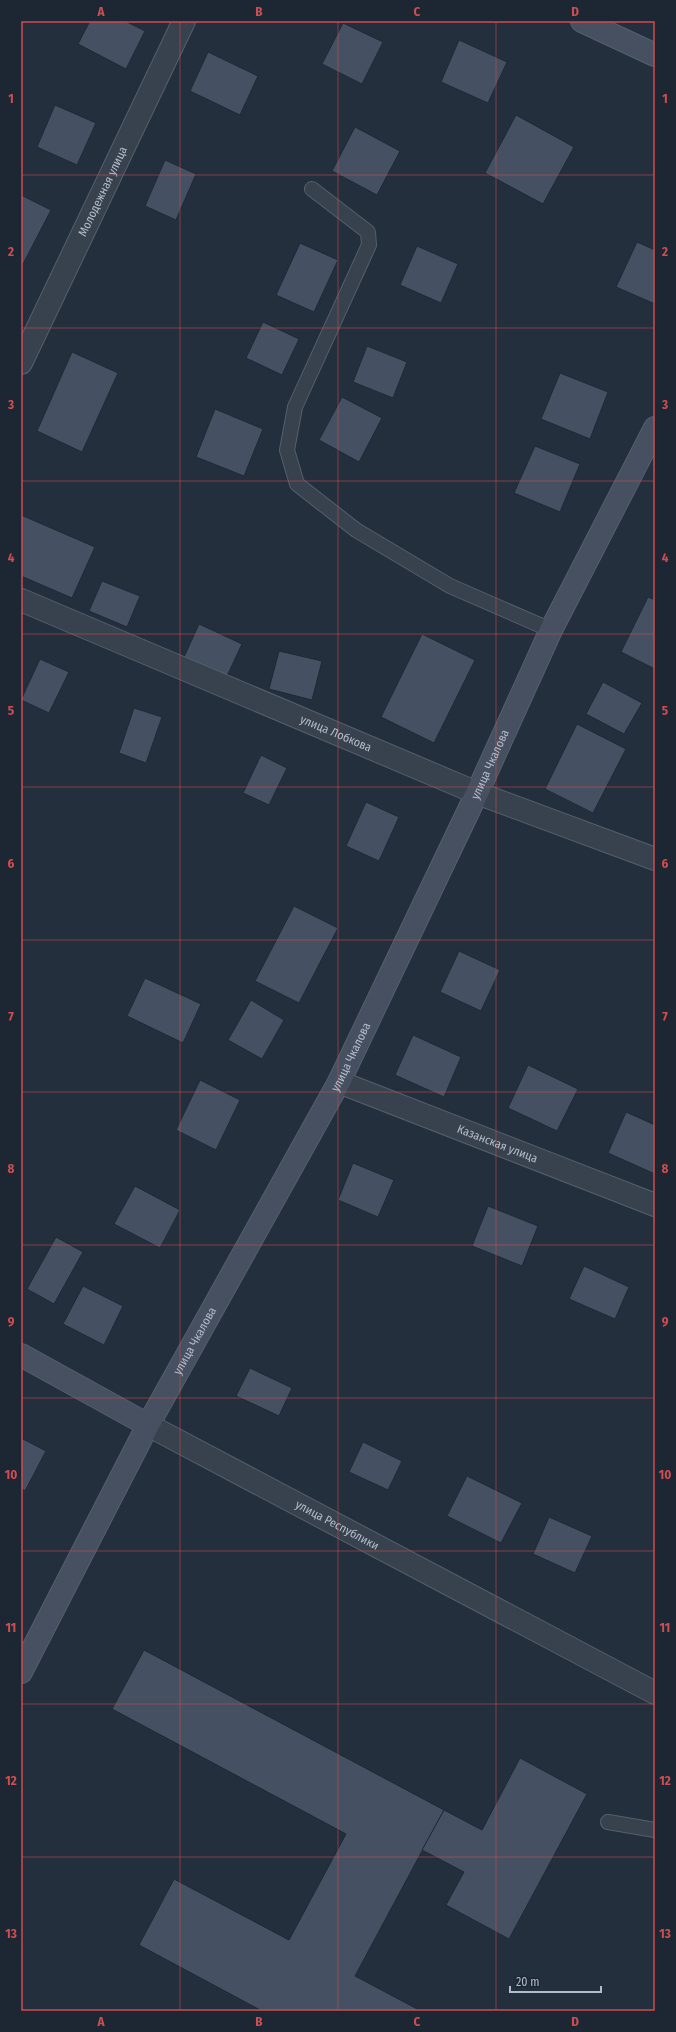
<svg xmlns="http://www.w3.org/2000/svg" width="676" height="2032" viewBox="0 0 676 2032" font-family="'Fira Sans Condensed',sans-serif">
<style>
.building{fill:#455162;stroke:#1f2835}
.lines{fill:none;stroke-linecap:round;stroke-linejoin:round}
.lane-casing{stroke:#565f6c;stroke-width:16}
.street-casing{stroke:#565f6c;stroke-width:24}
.secondary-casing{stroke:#565f6c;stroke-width:24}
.lane{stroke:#38414e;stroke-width:14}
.street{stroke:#38414e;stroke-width:22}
.secondary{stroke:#465061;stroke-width:22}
.grid{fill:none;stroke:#ce4d50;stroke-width:1;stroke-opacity:0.55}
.labels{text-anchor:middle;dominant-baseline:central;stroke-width:4;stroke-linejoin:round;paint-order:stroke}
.street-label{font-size:12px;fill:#b4bcc9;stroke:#1d2633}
.neatline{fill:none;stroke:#ce4d50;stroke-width:1.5}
.grid-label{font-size:13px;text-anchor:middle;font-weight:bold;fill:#ce4d50}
</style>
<rect width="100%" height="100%" fill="#242f3e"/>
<g class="building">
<polygon points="90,21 125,21 145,31 126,69 78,44"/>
<polygon points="343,23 383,42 362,84 322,64"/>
<polygon points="459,40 507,62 488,103 441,82"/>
<polygon points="208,52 258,76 240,115 190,91"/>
<polygon points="55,105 96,123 77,165 37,147"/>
<polygon points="516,115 574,147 543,204 485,173"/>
<polygon points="355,127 400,151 377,195 332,171"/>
<polygon points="165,160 196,174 176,220 145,206"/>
<polygon points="21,195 51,210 22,266 21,265"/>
<polygon points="637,242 655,250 655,304 616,287"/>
<polygon points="300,243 338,260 314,312 276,295"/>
<polygon points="417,246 458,264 441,303 400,285"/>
<polygon points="263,322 299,339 282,375 246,358"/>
<polygon points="367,346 407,362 393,398 353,382"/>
<polygon points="72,352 118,373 82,452 37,431"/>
<polygon points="560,373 608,392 590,439 541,419"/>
<polygon points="342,397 382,418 359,462 319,440"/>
<polygon points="215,409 263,429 244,476 196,457"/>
<polygon points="535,446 580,464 560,512 514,493"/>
<polygon points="21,515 95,547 72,598 21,576"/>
<polygon points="102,581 140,596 127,627 89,611"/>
<polygon points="648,597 655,600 655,669 621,652"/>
<polygon points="199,624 242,644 227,676 184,657"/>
<polygon points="422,634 475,660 434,743 381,717"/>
<polygon points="279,651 322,661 312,700 269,689"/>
<polygon points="40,659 69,672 49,713 21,700"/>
<polygon points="603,682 642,703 624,734 586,714"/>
<polygon points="134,708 162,717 146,763 119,753"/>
<polygon points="577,724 626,749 593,813 545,789"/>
<polygon points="261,755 287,768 269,805 243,793"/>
<polygon points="366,802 399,817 379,861 346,846"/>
<polygon points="294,906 338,928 299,1003 255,981"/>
<polygon points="459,951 500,970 481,1011 440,992"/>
<polygon points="145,978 201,1004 183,1043 127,1016"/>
<polygon points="251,1000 284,1020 262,1059 228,1040"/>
<polygon points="413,1035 461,1057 444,1097 395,1075"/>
<polygon points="528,1065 578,1089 557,1131 508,1108"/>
<polygon points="200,1080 240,1100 216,1150 176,1130"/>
<polygon points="626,1112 655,1125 655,1174 608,1153"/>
<polygon points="353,1163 394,1180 378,1217 338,1200"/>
<polygon points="135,1186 180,1210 160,1248 114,1224"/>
<polygon points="488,1206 538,1226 522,1266 472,1246"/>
<polygon points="56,1237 83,1252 54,1304 27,1289"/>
<polygon points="584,1266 629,1287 615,1319 569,1299"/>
<polygon points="83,1286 123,1306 104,1345 63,1324"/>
<polygon points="250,1368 292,1388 279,1416 236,1396"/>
<polygon points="21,1438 46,1451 25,1491 21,1488"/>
<polygon points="363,1442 402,1461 388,1490 349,1472"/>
<polygon points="467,1476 522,1503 501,1543 447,1516"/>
<polygon points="549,1517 592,1536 575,1573 533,1554"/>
<polygon points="144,1650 444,1810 355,1976 421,2011 262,2011 139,1945 174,1879 289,1940 346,1834 112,1709"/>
<polygon points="520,1758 587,1794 509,1939 446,1905 464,1872 422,1850 444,1810 482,1830"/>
</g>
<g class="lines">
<g class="lane-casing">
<g id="lane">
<polyline points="312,189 368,232 369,245 295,407 287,450 297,484 356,530 450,586 551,630"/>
<polyline points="608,1822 655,1830"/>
</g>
</g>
<g class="street-casing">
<g id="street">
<path id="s1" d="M21,363L184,21"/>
<path id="s2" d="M21,600L477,793L655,859"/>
<path id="s3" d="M339,1082L655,1205"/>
<path id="s4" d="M148,1425L655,1693"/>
</g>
</g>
<g class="secondary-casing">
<g id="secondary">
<polyline points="582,21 655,55"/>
<polyline points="21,1355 148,1425"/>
<path id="s5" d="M21,1672L148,1425L339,1082L477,793L551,630L655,428"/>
</g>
</g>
<use href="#lane" class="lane"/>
<use href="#street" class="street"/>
<use href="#secondary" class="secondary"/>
</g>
<path class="grid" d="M180,21V2011M338,21V2011M496,21V2011M21,175H655M21,328H655M21,481H655M21,634H655M21,787H655M21,940H655M21,1092H655M21,1245H655M21,1398H655M21,1551H655M21,1704H655M21,1857H655"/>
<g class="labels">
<g class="street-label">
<text stroke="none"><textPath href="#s1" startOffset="190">Молодежная улица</textPath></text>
<text stroke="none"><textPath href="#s2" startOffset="342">улица Лобкова</textPath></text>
<text stroke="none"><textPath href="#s5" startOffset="1022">улица Чкалова</textPath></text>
<text stroke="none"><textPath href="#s5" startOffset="698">улица Чкалова</textPath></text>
<text stroke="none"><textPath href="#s3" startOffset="170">Казанская улица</textPath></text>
<text stroke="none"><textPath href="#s5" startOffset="374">улица Чкалова</textPath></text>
<text stroke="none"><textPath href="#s4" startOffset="214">улица Республики</textPath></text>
</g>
</g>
<rect width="676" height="2032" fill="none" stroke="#1d2633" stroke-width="44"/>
<path d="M510 1986v6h91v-6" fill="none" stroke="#b4bcc9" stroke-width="2"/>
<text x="516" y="1986" font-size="12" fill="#b4bcc9" stroke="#1d2633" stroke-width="3" paint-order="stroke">20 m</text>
<rect x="22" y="22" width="632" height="1988" class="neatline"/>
<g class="grid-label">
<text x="101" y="16">A</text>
<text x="259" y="16">B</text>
<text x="417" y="16">C</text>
<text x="575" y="16">D</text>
<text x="11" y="103">1</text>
<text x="665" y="103">1</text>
<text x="11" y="256">2</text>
<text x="665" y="256">2</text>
<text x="11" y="409">3</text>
<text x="665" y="409">3</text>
<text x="11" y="562">4</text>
<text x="665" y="562">4</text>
<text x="11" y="715">5</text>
<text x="665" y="715">5</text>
<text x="11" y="868">6</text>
<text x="665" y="868">6</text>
<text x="11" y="1021">7</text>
<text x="665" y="1021">7</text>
<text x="11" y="1173">8</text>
<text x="665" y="1173">8</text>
<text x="11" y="1326">9</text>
<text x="665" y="1326">9</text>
<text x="11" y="1479">10</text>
<text x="665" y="1479">10</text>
<text x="11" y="1632">11</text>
<text x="665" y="1632">11</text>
<text x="11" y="1785">12</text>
<text x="665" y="1785">12</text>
<text x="11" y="1938">13</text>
<text x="665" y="1938">13</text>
<text x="101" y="2026">A</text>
<text x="259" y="2026">B</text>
<text x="417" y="2026">C</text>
<text x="575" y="2026">D</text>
</g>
</svg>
